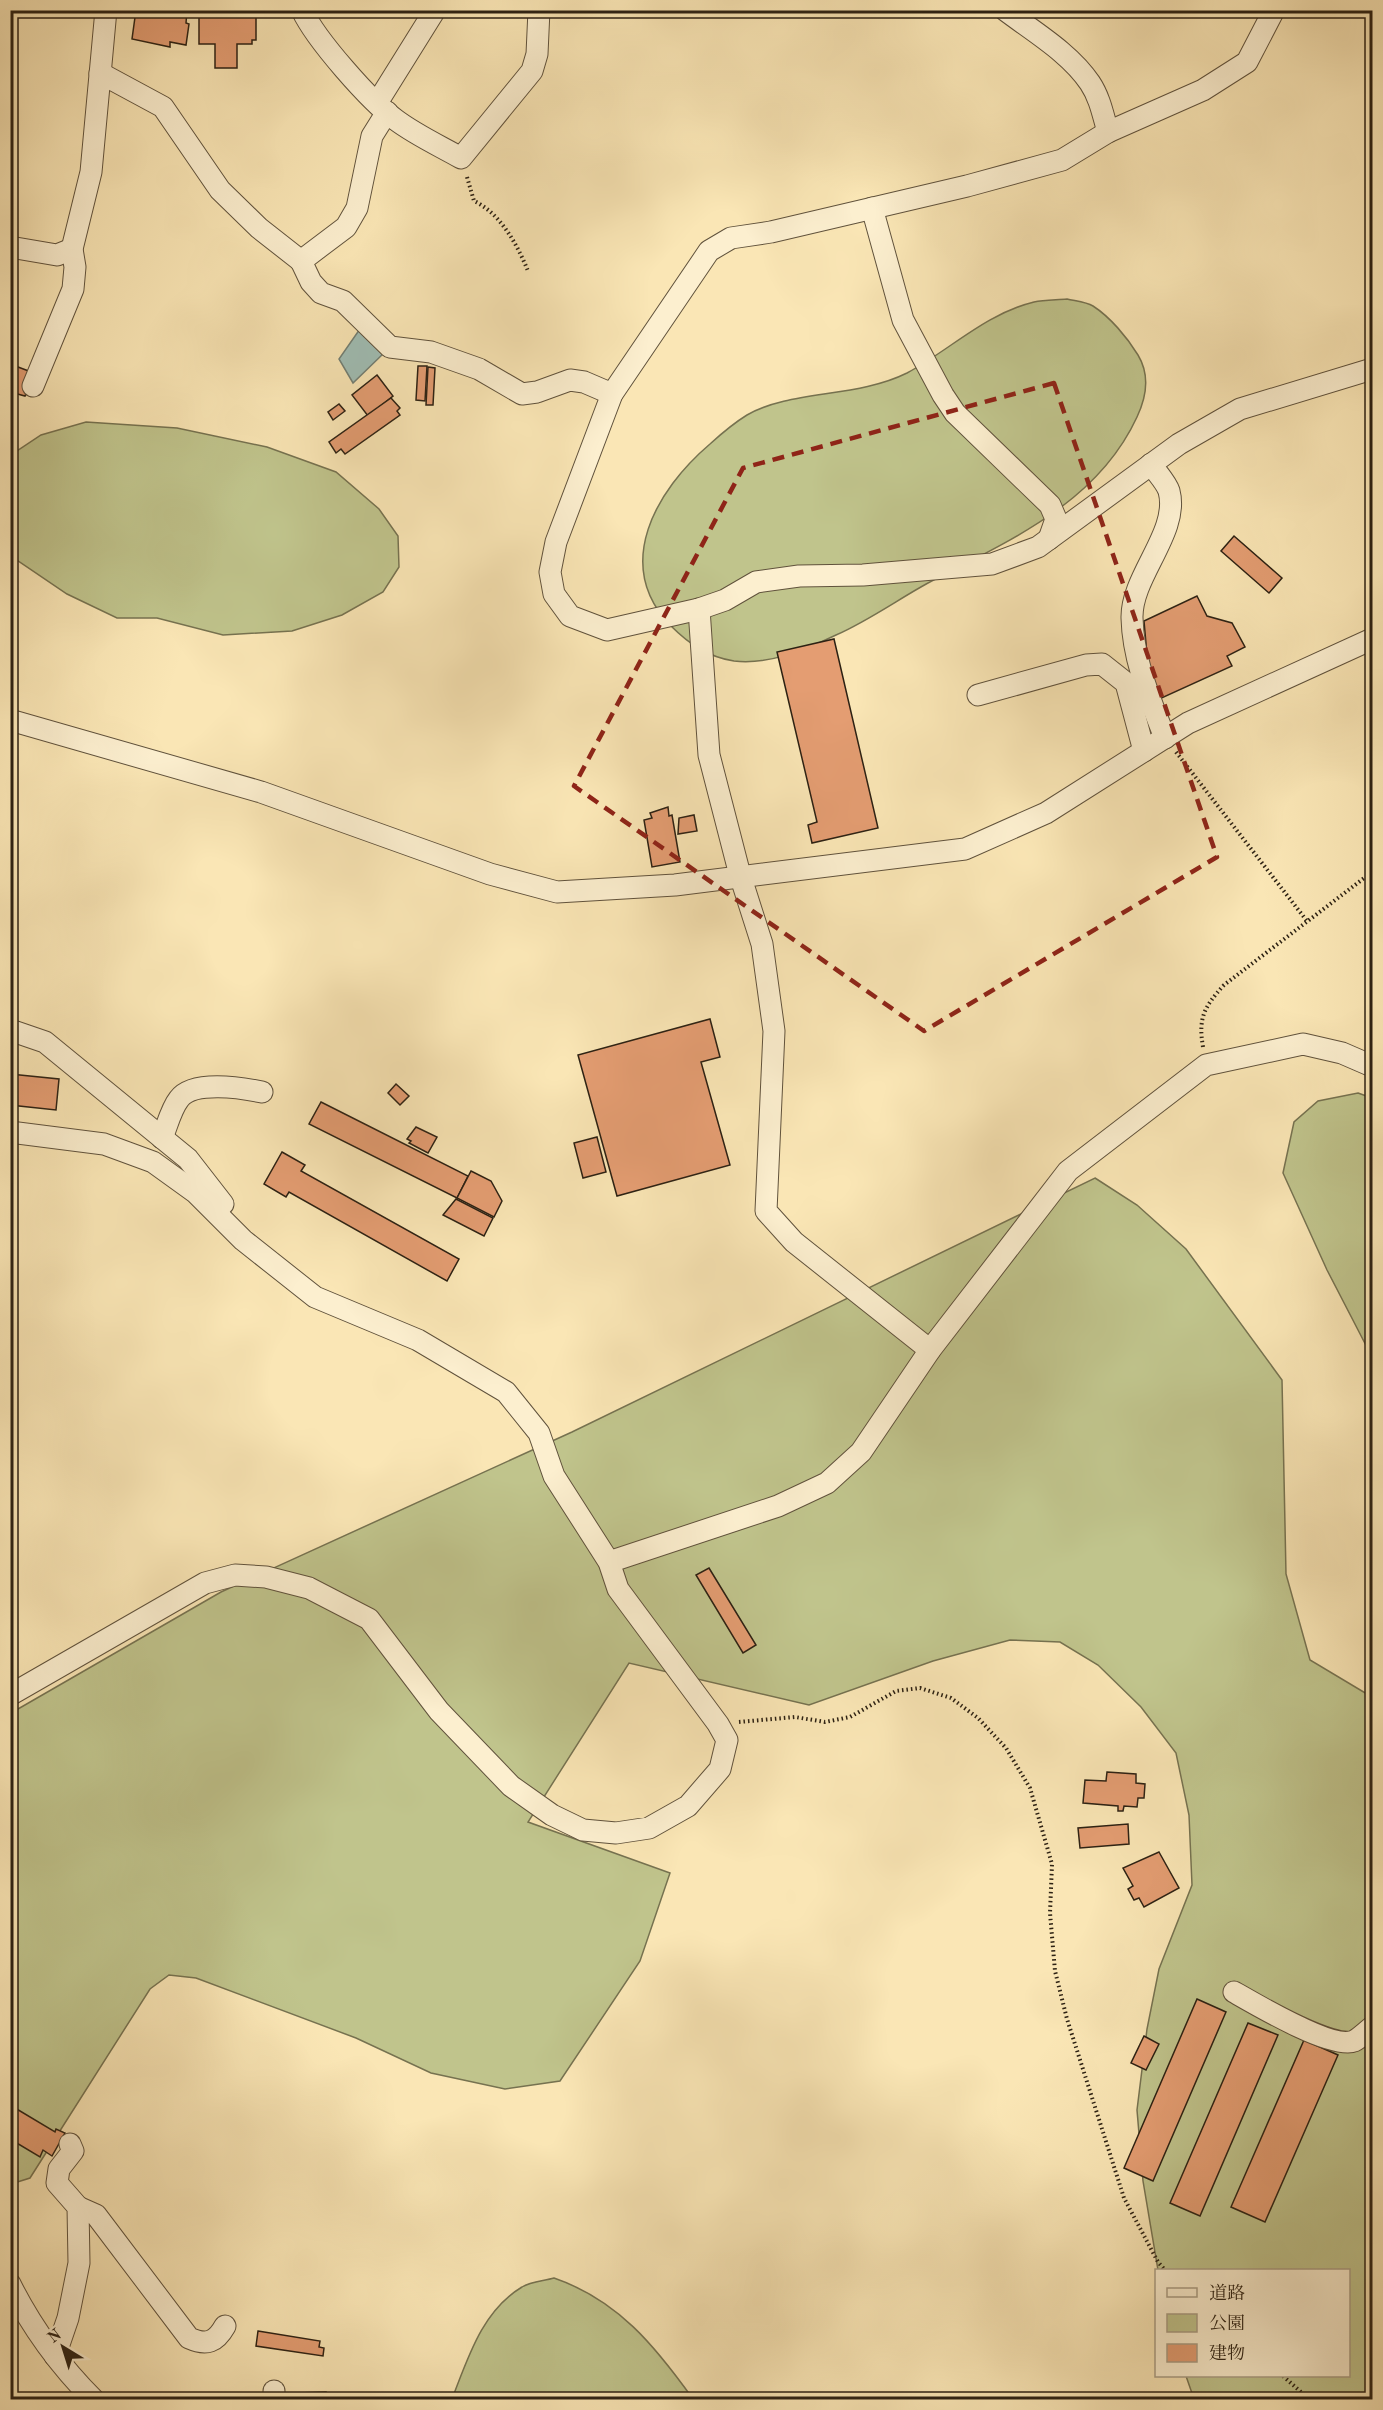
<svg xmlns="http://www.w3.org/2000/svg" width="1383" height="2410" viewBox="0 0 1383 2410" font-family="'Old Standard TT','Noto Serif JP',serif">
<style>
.green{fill:#c0c48c;stroke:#767250;stroke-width:1.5}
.water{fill:#a0beb5;stroke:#727f74;stroke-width:1.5}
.building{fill:#e49d72;stroke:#2c2113;stroke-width:1.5}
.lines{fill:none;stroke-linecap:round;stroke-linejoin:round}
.minor-casing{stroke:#60523c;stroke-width:23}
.path{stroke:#2c2113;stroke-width:4;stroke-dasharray:1.5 3;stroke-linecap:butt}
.minor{stroke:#fcefcf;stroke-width:21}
.marked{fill:none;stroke:#8f2418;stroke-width:4.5;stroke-dasharray:12 8;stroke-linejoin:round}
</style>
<rect width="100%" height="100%" fill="#fae6b5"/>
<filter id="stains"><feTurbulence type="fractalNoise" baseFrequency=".00333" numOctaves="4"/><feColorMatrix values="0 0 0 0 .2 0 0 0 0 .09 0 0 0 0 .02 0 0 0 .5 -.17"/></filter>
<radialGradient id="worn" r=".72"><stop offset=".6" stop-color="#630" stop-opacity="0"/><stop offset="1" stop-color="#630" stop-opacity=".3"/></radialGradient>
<g class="green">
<path d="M1067,299C1075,301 1086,302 1093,306C1110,317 1127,337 1138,355C1150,375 1147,396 1137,417C1097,504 1008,541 928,583C897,600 868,621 836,635C805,650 769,665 734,661C708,657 689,644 671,626C612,565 656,490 710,444C721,434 734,423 747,415C790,390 857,398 907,373C950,350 985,314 1034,302C1044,300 1056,300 1067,299Z"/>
<polygon points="86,422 177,428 267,447 336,472 379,509 398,536 399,567 383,592 342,615 292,631 223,635 157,618 117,618 67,594 11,556 11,455 41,435"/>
<polygon points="1358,1093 1372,1098 1372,1357 1327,1270 1283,1173 1294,1122 1318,1101"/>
<polygon points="1095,1178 1137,1205 1186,1249 1282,1380 1286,1574 1310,1660 1372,1697 1372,2399 1194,2399 1186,2376 1348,2376 1348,2270 1158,2270 1143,2181 1137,2110 1147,2029 1159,1969 1192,1885 1189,1815 1176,1753 1141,1707 1098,1665 1060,1642 1010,1640 933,1661 809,1705 629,1663 528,1822 670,1873 640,1961 560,2081 505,2089 431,2073 356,2038 196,1978 169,1975 150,1989 30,2178 11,2184 11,1713 221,1592 572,1432"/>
<path d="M554,2278C618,2300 655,2346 693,2399H452C468,2358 482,2311 522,2287C531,2281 544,2281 554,2278Z"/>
</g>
<polygon class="water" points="362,326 385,352 353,383 339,359"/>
<g class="building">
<polygon points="136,10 187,11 186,23 189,24 186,45 170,42 170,47 132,39"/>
<polygon points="199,11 238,11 238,14 256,14 256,40 252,40 252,44 237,44 237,68 215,68 215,44 199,44"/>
<polygon points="10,364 34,373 25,396 10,392"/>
<polygon points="418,366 427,366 425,401 416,400"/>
<polygon points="428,367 435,368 433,405 426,405"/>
<polygon points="377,375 393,396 368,416 352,395"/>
<polygon points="391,398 400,408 397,411 400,415 345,454 341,449 336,453 329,442"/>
<polygon points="339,404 345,411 333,420 328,412"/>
<polygon points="1234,536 1282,578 1269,593 1221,551"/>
<polygon points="1197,596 1207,616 1232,623 1245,647 1227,656 1232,666 1155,701 1148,666 1144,621"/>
<polygon points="834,639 878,828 812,843 808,825 817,822 777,652"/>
<polygon points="668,807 669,816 672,815 680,862 652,867 644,820 652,818 650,813"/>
<polygon points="694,815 697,831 678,834 679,818"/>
<polygon points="710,1019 720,1057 701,1062 730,1165 617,1196 578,1055"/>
<polygon points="10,1074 59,1079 56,1110 10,1105"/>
<polygon points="396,1084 409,1096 400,1105 388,1093"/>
<polygon points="321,1102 468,1176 457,1198 309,1124"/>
<polygon points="416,1127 437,1137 428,1153 409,1143 411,1141 407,1139"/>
<polygon points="597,1137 606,1172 583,1178 574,1143"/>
<polygon points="282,1152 305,1165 301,1171 459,1259 447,1281 289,1192 286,1197 264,1184"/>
<polygon points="471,1171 491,1181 502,1201 494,1217 457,1198"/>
<polygon points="456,1199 493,1218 484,1236 443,1215"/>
<polygon points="709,1568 756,1645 743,1653 696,1575"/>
<polygon points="1107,1772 1136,1774 1136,1783 1145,1784 1144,1798 1138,1798 1137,1807 1124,1806 1123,1811 1118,1811 1118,1806 1083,1803 1085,1780 1106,1781"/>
<polygon points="1128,1824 1129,1844 1080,1848 1078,1828"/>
<polygon points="1159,1852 1179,1888 1144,1907 1139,1898 1134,1900 1128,1889 1133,1886 1123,1868"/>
<polygon points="1197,1999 1226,2012 1153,2181 1124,2168"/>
<polygon points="1248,2023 1278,2035 1200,2216 1170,2203"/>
<polygon points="1144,2036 1159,2044 1146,2070 1131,2063"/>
<polygon points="1304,2040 1338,2055 1265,2222 1231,2207"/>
<polygon points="10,2105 55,2132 56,2129 65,2133 52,2156 43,2150 40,2157 10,2139"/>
<polygon points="258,2331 320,2341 319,2347 324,2348 323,2356 256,2346"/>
<polygon points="326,2392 326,2400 299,2400 298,2393"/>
</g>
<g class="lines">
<g class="minor-casing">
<g id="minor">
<path d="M302,10C316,40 370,101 396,120C416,135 440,146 461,158L532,71L537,54L539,10"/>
<path d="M1005,10C1034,32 1070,53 1090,83C1100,98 1103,115 1108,132"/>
<polyline points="1274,10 1247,62 1203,90 1108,132 1062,160 967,186 771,232 731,238 709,251 612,394 556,542 550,572 554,594 570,616 607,630 699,609 725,600 756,582 799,576 863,575 992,564 1038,547 1179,444 1240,409 1372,369"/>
<polyline points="100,73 163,107 220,190 259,228 301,261"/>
<polyline points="377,103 435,10"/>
<polyline points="387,112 372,136 357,208 346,227 301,261 311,282 321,293 343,301 390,347 431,352 479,369 522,394 537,392 570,380 584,382 612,394"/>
<polyline points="872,208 903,320 943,395 955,413 1050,505 1056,519 1049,539"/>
<polyline points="10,247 57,255 72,249"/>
<polyline points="33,386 73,289 75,267 72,249 91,172 106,10"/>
<path d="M1151,464C1156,472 1166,482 1169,491C1180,532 1131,576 1132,618C1133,660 1150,699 1165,738"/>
<polyline points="699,609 709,755 740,875 762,944 774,1031 766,1211 794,1242 930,1350"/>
<polyline points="978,695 1086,665 1102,664 1126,683 1144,751"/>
<polyline points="10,720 261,792 490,874 557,892 675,885 965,849 1046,813 1188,723 1372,639"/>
<polyline points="10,1030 45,1042 188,1159 223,1204"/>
<polyline points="10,1132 104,1144 153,1162 196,1193 243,1240 315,1297 418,1340 506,1392 539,1433 554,1476 609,1562 618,1589 718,1724 727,1740 720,1769 688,1806 649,1828 616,1833 583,1830 552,1815 511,1786 439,1711 369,1619 309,1588 266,1577 235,1575 205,1583 10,1695"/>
<path d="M162,1138C167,1126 171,1109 179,1099C193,1080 242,1088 262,1092"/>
<polyline points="609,1562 778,1506 827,1483 861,1452 930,1350 1068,1171 1206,1065 1303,1044 1342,1053 1372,1066"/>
<path d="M1234,1992C1255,2004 1333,2050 1354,2041C1360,2038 1367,2031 1372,2027"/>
<path d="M78,2207L96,2215L189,2338C207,2346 216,2342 225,2326"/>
<path d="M10,2284C32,2328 59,2365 94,2400"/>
<polyline points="55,2356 68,2318 79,2263 78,2207 57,2183 59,2169 73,2151 70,2144"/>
<polyline points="274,2391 274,2400"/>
</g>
</g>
<g class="path">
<path d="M467,177L474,201C500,213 517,244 528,271"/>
<polyline points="1176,752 1307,921"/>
<path d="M1203,1047C1198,1018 1204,1007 1224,985L1372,872"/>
<polyline points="739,1722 795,1717 825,1722 850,1717 896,1691 920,1688 951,1698 978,1718 1006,1748 1030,1788 1052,1864 1050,1913 1055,1971 1067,2019 1124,2198 1158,2262 1165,2270"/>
<polyline points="1283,2376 1310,2400"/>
</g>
<use href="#minor" class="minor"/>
</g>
<path class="marked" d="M1054,383L1217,857L924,1031L574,786L743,468Z"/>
<rect width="1383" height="2410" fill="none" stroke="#fae6b5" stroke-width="36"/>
<rect x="12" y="12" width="1359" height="2386" fill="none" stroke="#2c2113" stroke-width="3"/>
<rect x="18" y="18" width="1347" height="2374" fill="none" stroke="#2c2113" stroke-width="1.5"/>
<rect x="1155" y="2269" width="195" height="108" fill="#fcefcf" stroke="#a99d84" stroke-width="1.5"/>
<rect x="1167" y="2288" width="30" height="9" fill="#fcefcf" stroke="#a99d84" stroke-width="1.5"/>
<text x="1209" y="2299" font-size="18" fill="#2c2113">道路</text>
<rect x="1167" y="2314" width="30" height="18" fill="#c0c48c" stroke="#a99d84" stroke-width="1.5"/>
<text x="1209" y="2329" font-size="18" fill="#2c2113">公園</text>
<rect x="1167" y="2344" width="30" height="18" fill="#e49d72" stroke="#a99d84" stroke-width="1.5"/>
<text x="1209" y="2359" font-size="18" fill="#2c2113">建物</text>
<g transform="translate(63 2347) rotate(322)" stroke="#fcefcf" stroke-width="4.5" paint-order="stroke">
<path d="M0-4.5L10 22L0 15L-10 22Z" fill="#2c2113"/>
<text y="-9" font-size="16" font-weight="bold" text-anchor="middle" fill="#2c2113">N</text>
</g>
<rect width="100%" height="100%" filter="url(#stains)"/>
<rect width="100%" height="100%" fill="url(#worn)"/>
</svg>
